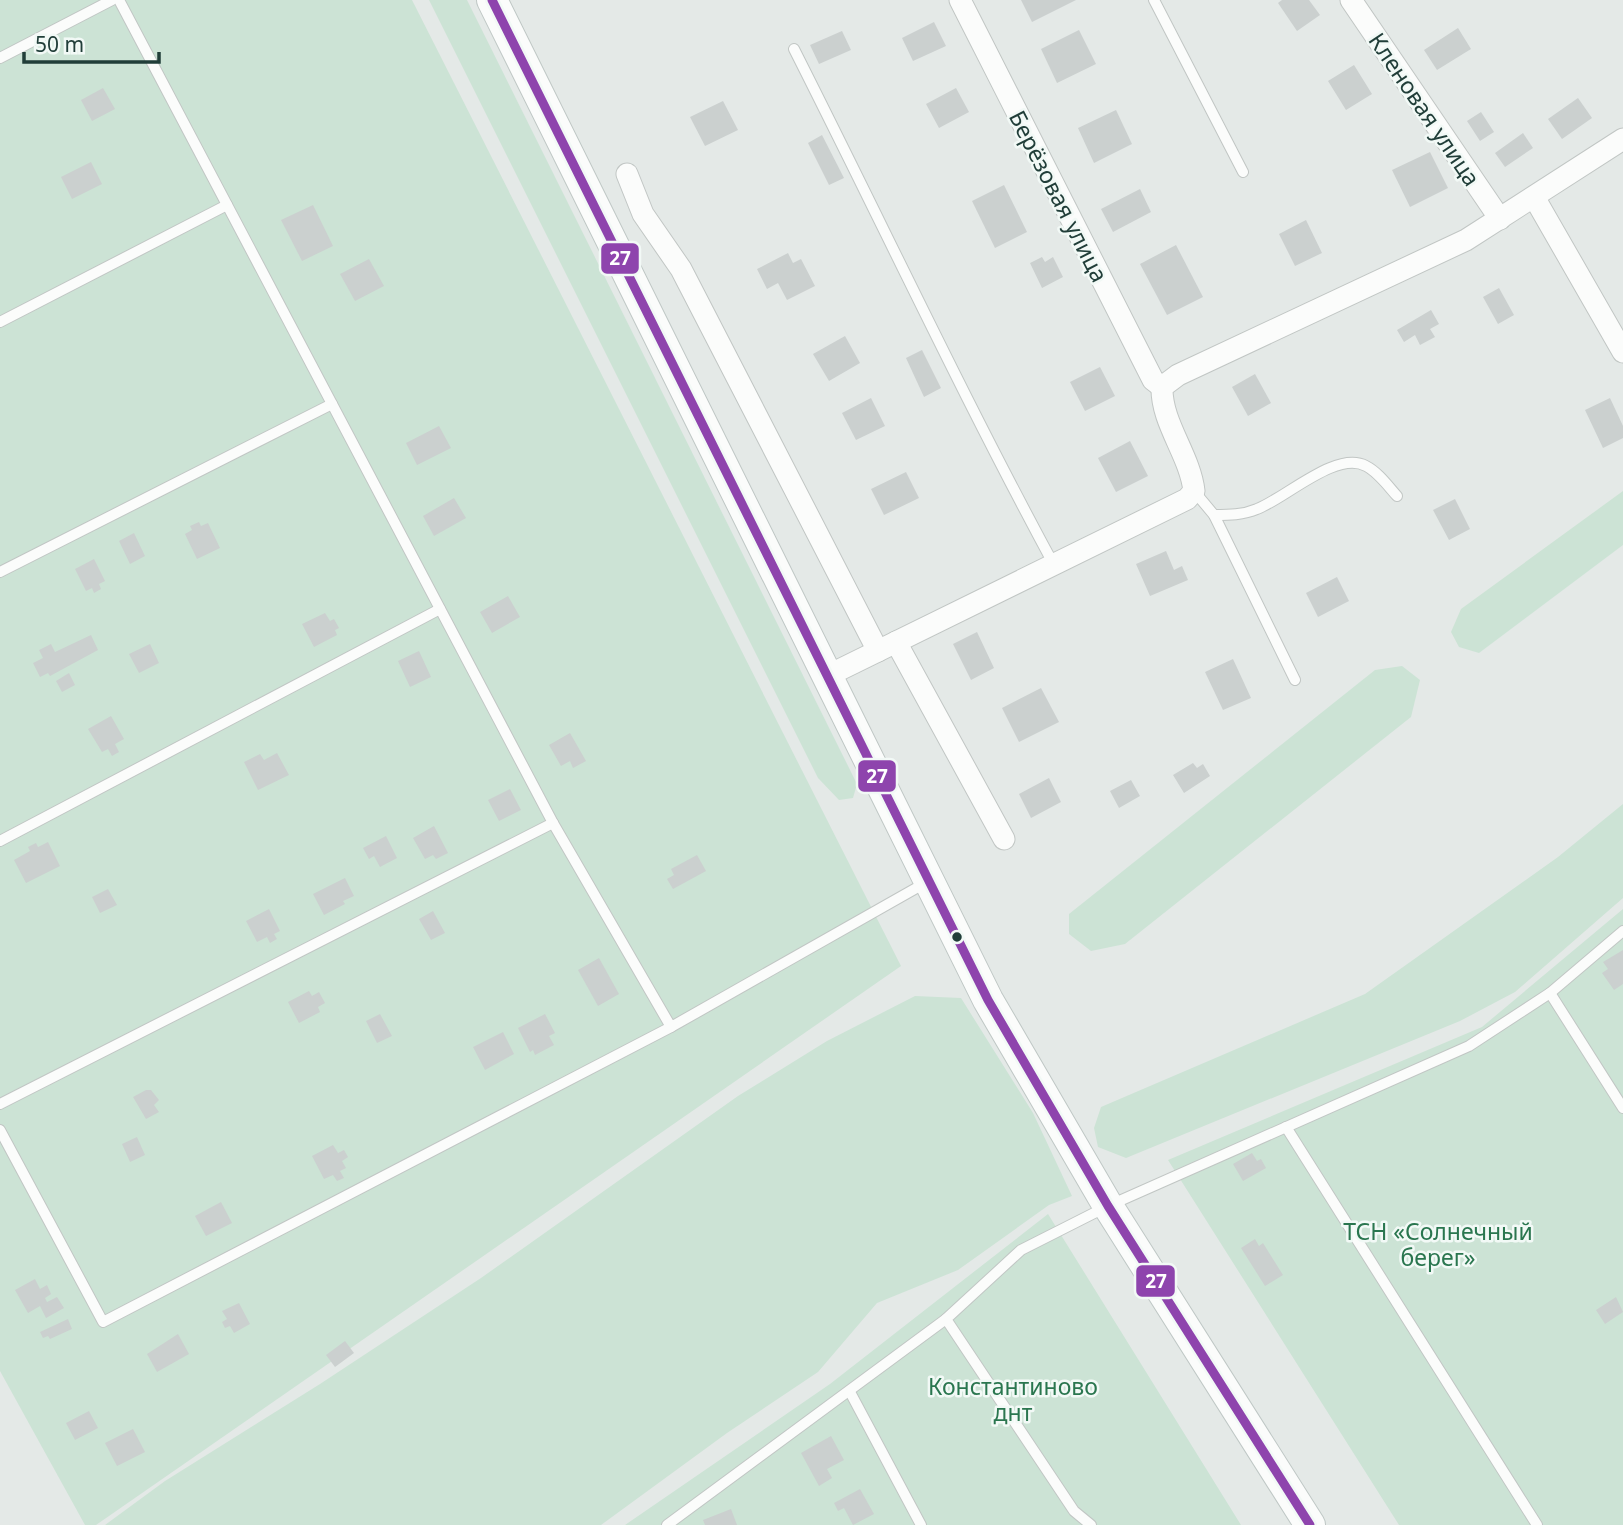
<svg xmlns="http://www.w3.org/2000/svg" width="1623" height="1525" viewBox="0 0 1623 1525" font-family="'Noto Sans',sans-serif">
<style>
.green{fill:#cce3d5}
.building{fill:#cbd0cf}
.lines{fill:none;stroke-linecap:round;stroke-linejoin:round}
.lane-casing{stroke:#c1c6c4;stroke-width:12}
.street-casing{stroke:#c1c6c4;stroke-width:23}
.secondary-casing{stroke:#bfc7c5;stroke-width:32}
.lane{stroke:#fbfcfb;stroke-width:10}
.street{stroke:#fbfcfb;stroke-width:21}
.secondary{stroke:#fbfcfb;stroke-width:30}
.bus-1-casing{stroke:#f2f9f6;stroke-width:14}
.bus-1{stroke:#8e44ad;stroke-width:9}
.bus-dot{fill:#213e39;stroke:#f2f9f6;stroke-width:2.5}
.labels{text-anchor:middle;dominant-baseline:central;stroke-width:5;stroke-linejoin:round;paint-order:stroke}
.street-label{font-size:23px;fill:#213e39;stroke:#f2f9f6}
.park-label{font-size:23px;fill:#2a764f;stroke:#f2f9f6}
.line-badge{stroke:#f2f9f6;stroke-width:2.5}
.badge-label{font-size:19px;text-anchor:middle;font-weight:bold;fill:#fff}
</style>
<rect width="100%" height="100%" fill="#e4e9e7"/>
<g class="green">
<polygon points="0,0 412,0 901,966 96,1525 85,1525 0,1371"/>
<polygon points="429,0 467,0 857,784 853,798 839,800 818,778"/>
<polygon points="1623,491 1623,545 1479,653 1459,647 1451,632 1461,609"/>
<polygon points="1402,666 1420,680 1411,717 1125,944 1091,951 1069,934 1069,914 1375,670"/>
<polygon points="1623,804 1623,898 1515,992 1460,1021 1126,1158 1098,1147 1094,1128 1101,1107 1365,994 1558,857"/>
<polygon points="1623,909 1623,1525 1399,1525 1168,1160 1482,1027"/>
<polygon points="915,996 961,998 1033,1113 1072,1196 1049,1205 958,1270 877,1303 818,1372 727,1433 601,1525 105,1525 165,1481 320,1384 481,1278 738,1096 827,1041"/>
<polygon points="1048,1214 1241,1525 625,1525 830,1384"/>
</g>
<g class="building">
<polygon points="1021,0 1076,0 1032,22"/>
<polygon points="1282,0 1309,0 1320,15 1297,31 1278,3"/>
<polygon points="934,22 946,46 913,61 902,38"/>
<polygon points="1458,28 1471,49 1437,70 1424,50"/>
<polygon points="1079,30 1096,64 1057,83 1041,49"/>
<polygon points="842,31 851,50 819,64 810,45"/>
<polygon points="1354,65 1372,94 1346,110 1328,81"/>
<polygon points="103,88 115,109 92,121 81,100"/>
<polygon points="956,88 969,112 939,128 926,104"/>
<polygon points="1578,98 1592,118 1562,139 1548,119"/>
<polygon points="723,101 738,130 705,146 690,117"/>
<polygon points="1116,110 1132,144 1094,163 1078,128"/>
<polygon points="1481,112 1494,132 1480,141 1467,121"/>
<polygon points="1523,133 1533,148 1505,167 1495,153"/>
<polygon points="822,135 844,178 829,185 808,143"/>
<polygon points="1430,152 1448,188 1410,207 1392,170"/>
<polygon points="91,162 102,184 72,199 61,177"/>
<polygon points="1004,185 1027,232 995,248 972,201"/>
<polygon points="1140,189 1151,212 1113,232 1101,209"/>
<polygon points="313,205 333,246 302,261 281,220"/>
<polygon points="1306,220 1322,253 1295,266 1279,234"/>
<polygon points="1176,245 1203,297 1167,315 1140,264"/>
<polygon points="788,253 793,263 801,259 815,286 787,300 778,283 767,289 757,269"/>
<polygon points="1042,257 1045,262 1053,257 1063,277 1042,288 1030,263"/>
<polygon points="369,259 384,286 355,301 340,274"/>
<polygon points="1499,288 1514,315 1498,324 1483,297"/>
<polygon points="1431,310 1439,324 1430,329 1435,337 1420,345 1415,335 1404,342 1397,330"/>
<polygon points="845,336 860,363 829,381 813,354"/>
<polygon points="922,350 941,388 924,397 906,358"/>
<polygon points="1100,367 1115,396 1085,411 1070,382"/>
<polygon points="1255,374 1271,403 1248,416 1232,387"/>
<polygon points="871,398 885,426 856,440 842,413"/>
<polygon points="1610,398 1623,426 1623,438 1603,448 1585,410"/>
<polygon points="439,426 451,448 417,465 406,443"/>
<polygon points="1130,441 1148,476 1116,492 1098,458"/>
<polygon points="906,472 919,498 884,515 871,489"/>
<polygon points="454,498 466,518 434,536 423,516"/>
<polygon points="1455,499 1470,529 1449,540 1433,510"/>
<polygon points="199,522 201,526 208,523 220,548 197,559 185,534 192,530 190,526"/>
<polygon points="134,533 145,556 130,564 119,541"/>
<polygon points="1166,551 1174,570 1182,566 1188,580 1150,596 1136,564"/>
<polygon points="94,559 105,581 99,584 101,589 94,593 92,588 86,591 75,569"/>
<polygon points="1337,577 1349,601 1318,617 1306,593"/>
<polygon points="508,596 520,617 492,633 480,612"/>
<polygon points="325,613 330,621 334,619 339,628 335,630 337,635 314,647 302,624"/>
<polygon points="977,632 994,668 971,680 953,644"/>
<polygon points="91,635 98,650 50,676 48,673 40,677 33,663 43,658 39,650 51,644 55,652"/>
<polygon points="150,644 159,663 139,673 129,654"/>
<polygon points="419,651 431,677 410,687 398,661"/>
<polygon points="1233,659 1251,698 1223,710 1205,672"/>
<polygon points="69,673 75,685 62,692 56,681"/>
<polygon points="1041,688 1059,722 1019,742 1002,708"/>
<polygon points="111,716 124,739 115,744 119,752 112,756 108,749 102,752 88,729"/>
<polygon points="570,733 586,761 573,768 570,761 561,766 549,745"/>
<polygon points="277,753 289,775 258,790 244,762 260,754 264,760"/>
<polygon points="1193,763 1197,768 1203,764 1210,776 1184,793 1173,775"/>
<polygon points="1049,778 1061,802 1031,818 1019,794"/>
<polygon points="1131,780 1140,796 1119,808 1110,791"/>
<polygon points="510,789 521,810 499,821 488,800"/>
<polygon points="434,826 448,853 436,859 433,855 425,859 413,838"/>
<polygon points="386,836 397,858 380,867 374,856 369,859 363,848"/>
<polygon points="48,842 60,866 26,883 14,860 30,851 28,847 36,843 38,847"/>
<polygon points="697,855 706,871 673,889 667,879 674,875 671,869"/>
<polygon points="345,878 354,896 343,901 345,904 324,915 313,894"/>
<polygon points="108,889 117,905 100,913 92,897"/>
<polygon points="269,909 280,931 274,934 277,939 270,943 267,937 257,942 246,921"/>
<polygon points="433,911 445,933 431,940 419,919"/>
<polygon points="1623,950 1623,984 1614,990 1602,973 1608,969 1603,962"/>
<polygon points="599,958 619,994 598,1006 578,970"/>
<polygon points="309,991 312,996 319,992 325,1003 318,1007 320,1012 299,1023 288,1002"/>
<polygon points="380,1014 392,1036 377,1043 366,1021"/>
<polygon points="545,1014 555,1033 549,1036 554,1045 535,1055 533,1050 530,1052 518,1028"/>
<polygon points="503,1032 514,1054 485,1070 473,1047"/>
<polygon points="146,1090 151,1090 159,1100 154,1105 159,1112 146,1119 133,1097"/>
<polygon points="137,1137 145,1155 130,1162 122,1144"/>
<polygon points="333,1145 338,1153 344,1150 348,1157 342,1161 346,1168 340,1171 344,1178 337,1181 333,1175 324,1179 312,1156"/>
<polygon points="1252,1153 1257,1161 1261,1159 1266,1168 1243,1181 1233,1164"/>
<polygon points="221,1202 232,1223 206,1236 195,1216"/>
<polygon points="1255,1239 1259,1246 1263,1243 1283,1275 1265,1286 1241,1248"/>
<polygon points="35,1279 40,1289 47,1285 51,1294 45,1298 47,1302 57,1297 64,1308 46,1318 40,1306 28,1313 15,1290"/>
<polygon points="1616,1297 1623,1312 1605,1324 1596,1310"/>
<polygon points="239,1303 250,1324 234,1333 230,1326 225,1328 222,1322 227,1319 222,1311"/>
<polygon points="68,1319 72,1329 50,1339 48,1336 43,1338 40,1332"/>
<polygon points="178,1334 189,1354 157,1372 147,1354"/>
<polygon points="345,1341 354,1353 335,1367 326,1355"/>
<polygon points="89,1411 98,1428 75,1440 66,1423"/>
<polygon points="133,1429 145,1452 117,1466 105,1443"/>
<polygon points="831,1436 844,1460 827,1469 832,1478 819,1486 801,1453"/>
<polygon points="860,1489 874,1514 853,1525 844,1508 838,1511 834,1503"/>
<polygon points="731,1509 737,1525 705,1525 703,1520"/>
</g>
<g class="lines">
<g class="lane-casing">
<g id="lane">
<polyline points="119,0 553,823 671,1027 927,882"/>
<polyline points="1154,0 1243,172"/>
<path d="M794,49C881,221 962,395 1054,565"/>
<polyline points="0,58 112,0"/>
<polyline points="0,322 227,205"/>
<polyline points="1194,491 1214,515 1295,680"/>
<path d="M1214,515C1229,515 1243,515 1257,509C1286,498 1336,450 1366,466C1378,472 1388,486 1397,496"/>
<polyline points="0,572 332,404"/>
<polyline points="0,841 440,609"/>
<polyline points="1550,993 1623,1108"/>
<polyline points="0,1104 553,823"/>
<polyline points="1286,1127 1537,1525"/>
<polyline points="0,1130 103,1322 671,1027"/>
<polyline points="850,1392 921,1525"/>
<polyline points="667,1525 946,1319"/>
<polyline points="1091,1525 1074,1511 946,1319 1021,1250 1108,1206 1469,1046 1550,993 1623,931"/>
</g>
</g>
<g class="street-casing">
<g id="street">
<polyline points="960,0 1153,380 1162,387"/>
<polyline points="1351,0 1500,219"/>
<polyline points="627,174 643,214 681,269 878,651"/>
<polyline points="1534,197 1623,352"/>
<polyline points="896,642 1004,839"/>
<path d="M827,676L1187,499L1194,491C1190,455 1161,423 1162,387L1178,375L1466,240L1623,139"/>
</g>
</g>
<g class="secondary-casing">
<polyline id="secondary" points="492,0 988,1000 1108,1206 1310,1525"/>
</g>
<use href="#lane" class="lane"/>
<use href="#street" class="street"/>
<use href="#secondary" class="secondary"/>
<g class="bus-1-casing">
<polyline id="bus-1" points="492,0 988,1000 1108,1206 1310,1525"/>
</g>
<use href="#bus-1" class="bus-1"/>
</g>
<circle class="bus-dot" cx="957" cy="937" r="6"/>
<g class="labels">
<g class="street-label">
<text transform="translate(1425 109) rotate(56)">Кленовая улица</text>
<text transform="translate(1059 196) rotate(63)">Берёзовая улица</text>
</g>
<g class="park-label">
<text x="1438" y="1231">ТСН «Солнечный<tspan x="1438" dy="26">берег»</tspan></text>
<text x="1013" y="1386">Константиново<tspan x="1013" dy="26">днт</tspan></text>
</g>
</g>
<g class="line-badge">
<rect x="600" y="242" width="40" height="33" rx="7" fill="#8e44ad"/>
<rect x="857" y="759" width="40" height="34" rx="7" fill="#8e44ad"/>
<rect x="1135" y="1264" width="41" height="34" rx="7" fill="#8e44ad"/>
</g>
<g class="badge-label">
<text x="620" y="265">27</text>
<text x="877" y="783">27</text>
<text x="1156" y="1288">27</text>
</g>
<path d="M24 52v10h135v-10" fill="none" stroke="#213e39" stroke-width="3.5"/>
<text x="35" y="52" font-size="21" fill="#213e39" stroke="#f2f9f6" stroke-width="5" paint-order="stroke">50 m</text>
</svg>
